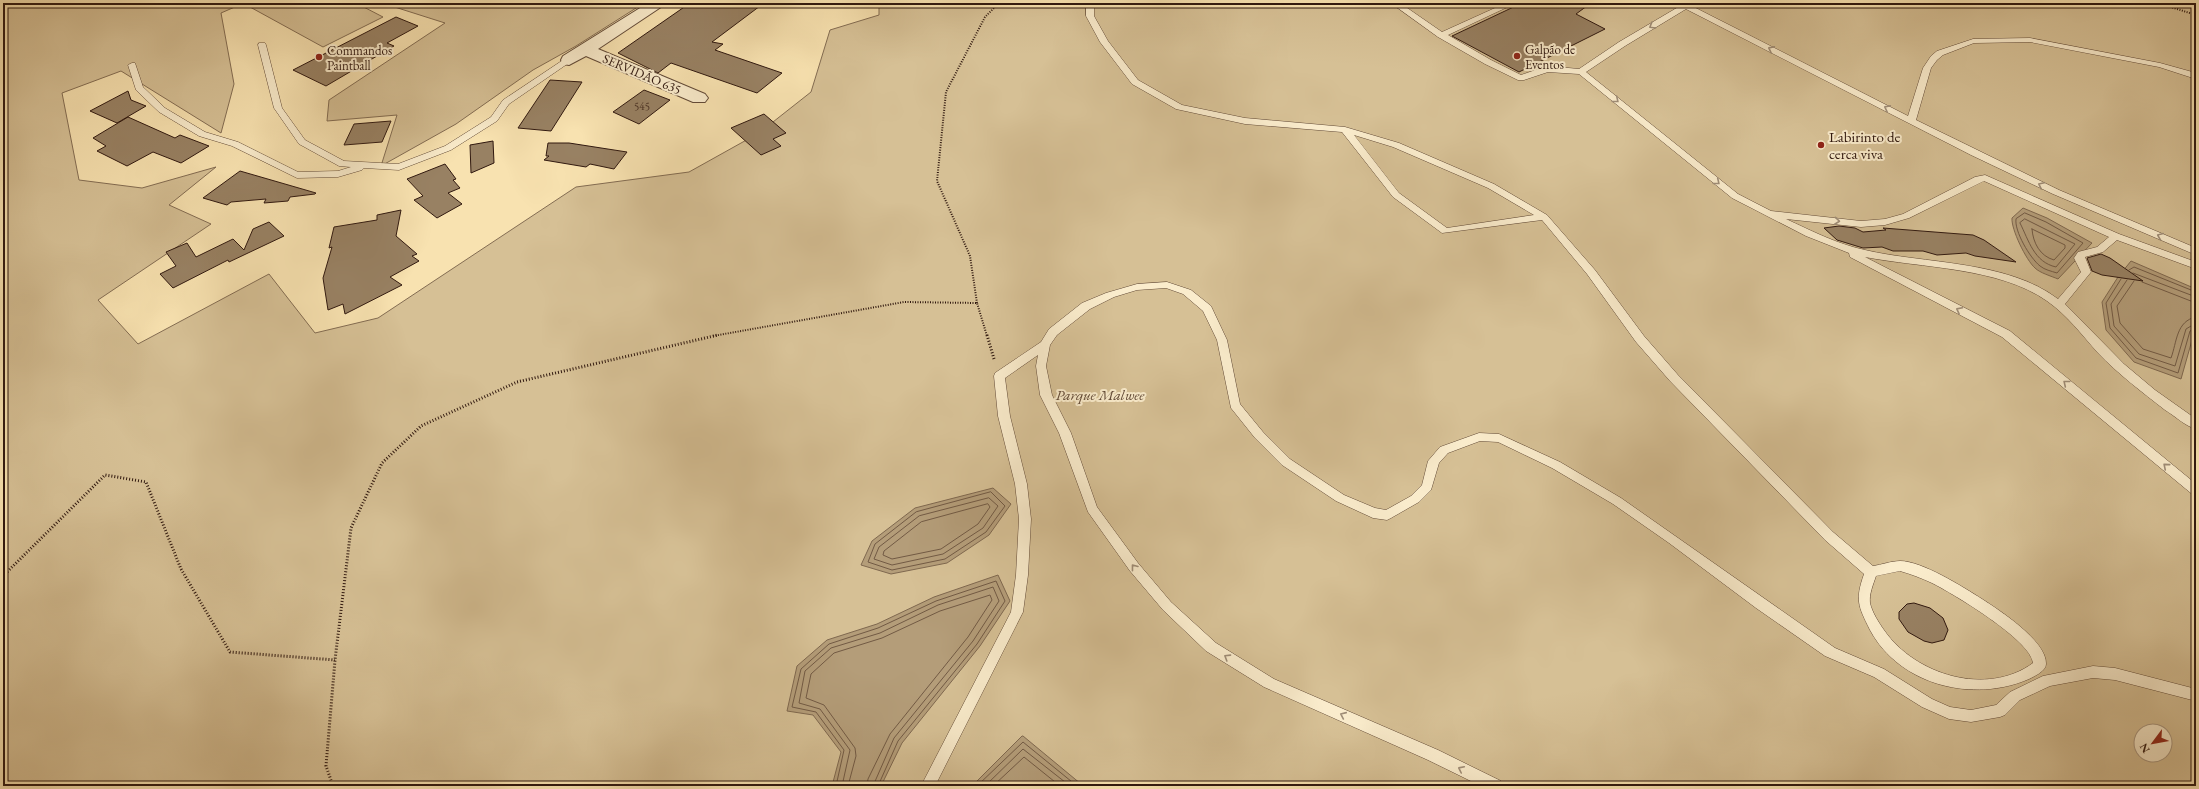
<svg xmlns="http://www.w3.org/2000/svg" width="2199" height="789" viewBox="0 0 2199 789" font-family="'EB Garamond',serif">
<rect width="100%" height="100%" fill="#f8e2b0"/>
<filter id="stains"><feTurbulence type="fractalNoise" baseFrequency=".005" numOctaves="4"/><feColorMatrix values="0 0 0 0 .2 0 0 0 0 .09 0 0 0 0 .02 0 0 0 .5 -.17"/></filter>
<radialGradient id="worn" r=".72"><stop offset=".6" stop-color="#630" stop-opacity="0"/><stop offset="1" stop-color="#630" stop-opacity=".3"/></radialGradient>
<path fill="#d6c095" stroke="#836c52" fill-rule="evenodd" d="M3 3H244L221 13 234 84 221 133 121 71 62 93 79 180 142 188 216 167 169 205 211 224 98 300 138 344 269 274 315 333 378 318 576 187 689 172 759 133 811 92 830 30 879 15V3H2196V786H3ZM2141 731H2165V755H2141Z
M259 3H356L383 17 323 47 250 7Z
M382 3H644L576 46 533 70 456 124 381 166 397 115 327 121 329 100 445 23Z"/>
<path fill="#b49d79" stroke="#7f684f" d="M2023 208 2047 218 2092 243 2058 279C2051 276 2040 273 2035 268 2026 260 2011 229 2012 218Z
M2131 261 2196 289V326L2181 379 2134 362 2106 330 2102 302 2118 277Z
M993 488 1011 504 989 535 947 563 891 574 861 565 872 541 915 508Z
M998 575 1010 601 980 646 902 743 881 786H832L841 752 813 715 787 711 797 666 827 640 877 624 934 597Z
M1022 736H1023L1081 784 1079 786H972Z"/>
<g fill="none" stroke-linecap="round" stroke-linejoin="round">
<path stroke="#725a44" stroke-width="1" d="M2025 213 2046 222 2083 243 2057 273C2051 271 2045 270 2040 266 2030 258 2014 231 2016 219Z
M2025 219 2075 244 2056 267C2034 262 2029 241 2020 223Z
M2032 229 2065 245V248L2054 260C2040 256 2033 243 2032 229Z
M2129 270 2134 267 2196 292
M2133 273 2196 297
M2121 279 2106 303 2110 328 2136 358 2178 373 2190 331 2196 328
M2127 280 2111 304 2114 326 2139 354 2175 366 2186 329 2196 323
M2134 281 2117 306 2120 323 2143 349 2171 358C2177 342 2176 321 2196 317
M2142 282 2196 303
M991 492 1005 506 986 532 945 559 892 570 868 562 875 544 916 512Z
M989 498 998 506 983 528 943 554 892 565 874 559 879 547 919 516Z
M988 504 990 507 978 524 941 549 892 559 883 555 884 551 921 522Z
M836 786 844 750 816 712 792 707 801 669 829 644 878 628 936 601 996 581 1005 601 977 644 898 741 878 786
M842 786 850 750 820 709 799 703 805 671 831 648 880 633 938 605 993 587 999 601 973 641 894 738 873 786
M848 786 856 756 855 748 824 705 806 698 811 674 834 653 882 638 940 611 990 595 992 600 968 637 890 734 868 779 867 786
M977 786 1023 742 1077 786
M985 786 1023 749 1070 786
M993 786 1024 757 1060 786"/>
</g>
<path fill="#988163" stroke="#30180f" d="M690 3H764L712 42 723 44 715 50 782 73 757 93 671 63 658 73 618 53Z
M1522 3H1591L1576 14 1605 29 1519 72 1452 36Z
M396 17 418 26 387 43 394 46 326 86 293 70Z
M550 80 582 82 551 131 518 128Z
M644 90 670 100 639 124 613 112Z
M128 91 131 100 146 106 117 123 90 111Z
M764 114 786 133 773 139 781 146 761 155 731 128Z
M128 117 175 138 180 135 209 146 181 163 153 152 127 166 97 151 106 146 93 138Z
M391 121 382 142 344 145 354 124Z
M493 141 494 163 471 173 470 145Z
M548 143H569L627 152 614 169 590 164 586 167 544 160 549 156H546Z
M445 164 456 179 453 180 460 188 448 193 462 204 437 218 414 200 423 196 407 179Z
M240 171 316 193 315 194 290 197 288 201 264 203 266 199 231 202 227 205 203 198Z
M401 210 396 236 417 254 412 256 419 261 390 277 402 285 345 314 343 304 328 310 323 278 332 247 329 248 334 227 377 220V215Z
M269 222 284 236 229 262 228 260 173 288 160 274 176 266 166 252 187 243 196 257 233 239 244 250 253 229Z
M1839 226 1855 228 1863 232 1886 230 1883 228 1973 235 1984 240 2016 262 1975 256 1966 253 1937 255 1923 251H1893L1882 247 1863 248 1837 240 1824 228Z
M2101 254 2110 258 2143 281 2102 275 2092 271 2087 258Z
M1914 603 1930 608 1943 618 1948 630 1944 640 1932 643 1924 641 1908 632 1899 619V612L1907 604Z"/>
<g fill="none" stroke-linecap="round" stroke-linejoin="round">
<g stroke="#624a37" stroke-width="1">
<path id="service" d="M1086 3H1094V16L1108 41 1138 80 1182 105 1245 118 1345 127 1399 143 1494 184 1547 215 1595 270 1644 336 1678 375 1833 532 1873 566C1881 565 1891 561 1900 561 1922 561 1963 587 1982 599 1999 610 2047 641 2046 664 2046 671 2035 676 2029 679 1974 703 1900 686 1870 630 1858 606 1855 600 1864 574L1825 540 1670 381 1636 342 1587 274 1542 220 1442 233 1393 197 1342 132 1245 124 1176 109 1132 84 1100 42 1086 16ZM1354 135 1393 147 1488 188 1534 215 1447 228 1399 193ZM1900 571C1911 574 1921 578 1932 583 1952 593 2031 640 2033 663 1987 697 1915 675 1884 630 1879 623 1872 612 1870 603 1869 594 1873 585 1876 576Z
M1391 3H1400L1442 32 1506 3H1516L1448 35 1491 60 1521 75 1547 66 1579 69 1619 42 1680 6 1676 3H1686L1908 116 1923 68 1931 56 1937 51 1973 39 2030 38 2160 63 2196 73V79L2159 67 2030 42 1974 43 1943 55 1937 60 1931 68 1916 120 2059 190 2196 248V255L2053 194 1971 155 1686 9 1625 46 1586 72 1738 194 1771 211 1861 221 1885 219 1903 214 1975 177 1985 175 2119 234 2196 262V269L2117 240 2103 252 2085 257 2091 272 2065 304 2124 364 2155 390 2196 419V429C2185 426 2175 416 2165 410 2142 392 2118 374 2098 353 2082 335 2067 315 2047 301 1999 267 1921 268 1865 257L2010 331 2196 484V496L2192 494 2002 337 1850 257 1849 253 1806 236 1732 198 1579 74 1548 72 1524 80H1518L1485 64 1438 37ZM1984 181 2109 237 2097 247 2078 252 2074 258 2081 272 2058 299C2007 260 1924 264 1865 250 1837 244 1812 231 1786 219L1861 227 1885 225 1909 218Z
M259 43H265L266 45 282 108 305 140 344 161 398 164 445 146 491 117 503 100 566 58H569L573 60 509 104 497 121 451 150 399 170 364 168 362 170 338 177 297 178 232 146 199 136 159 112 136 90 128 65 132 63H135L143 87 165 108 205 132 238 142 298 172 338 171 351 167 339 166 299 144 274 108 258 45Z
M1167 282 1191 290 1211 306 1227 340 1240 404 1263 432 1290 459 1344 495 1375 508 1386 510 1411 496 1422 485 1428 461 1440 447 1479 433 1499 434 1560 462 1621 498 1835 648 1884 669 1932 699 1950 707 1971 710 1996 705 2010 692 2043 676 2093 666 2115 668 2196 689V701L2115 680 2093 678 2050 686 2020 700 2005 715 2000 717 1971 722 1949 719 1922 707 1874 677 1825 656 1756 608 1669 543 1613 504 1552 468 1498 442 1480 441 1448 453 1439 463 1431 490 1419 502 1391 518 1387 520 1373 518 1336 501 1282 465 1255 438 1231 408 1217 340 1203 311 1183 294 1166 288 1137 290 1114 297 1090 309 1057 335 1050 345 1046 366 1052 395 1071 433 1097 507 1138 563 1171 602 1216 643 1274 679 1438 750 1501 781 1503 786H1481L1428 760 1264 687 1206 651 1163 610 1130 571 1088 512 1059 433 1040 395 1036 366 1038 355 1005 378 1010 416 1027 484 1031 519 1028 575 1023 612 935 786H921L1011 612 1016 575 1019 519 1015 484 998 416 994 376 995 373 1041 342 1049 329 1082 303 1106 293 1137 284Z"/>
</g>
<g stroke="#624a37" stroke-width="2">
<path id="minor" d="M648 3H667L598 49 705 94 708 98 705 102H693L586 56 569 65 563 64 561 60 563 56Z"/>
</g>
<path stroke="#30180f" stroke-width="2" stroke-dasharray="1 1.5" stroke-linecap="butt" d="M2158 3 2196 15
M977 303 970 256 937 181 946 92 985 17 999 3
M713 336 904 302 977 303 987 336"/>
<path stroke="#30180f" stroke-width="3" stroke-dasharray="1 2" stroke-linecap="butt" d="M987 335 994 359
M3 576 105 475 146 482 181 569 230 652 335 660
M333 786 326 766 335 660 351 528 382 463 421 426 517 382 718 335"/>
<use href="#service" fill="#faeccc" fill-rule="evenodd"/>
<use href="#minor" fill="#faeccc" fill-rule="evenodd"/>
</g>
<defs><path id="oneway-chevron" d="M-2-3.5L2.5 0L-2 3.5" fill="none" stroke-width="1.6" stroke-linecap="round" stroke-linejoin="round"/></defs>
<g stroke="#9f8d77">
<use href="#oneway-chevron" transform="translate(1652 26) rotate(149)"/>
<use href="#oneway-chevron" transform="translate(1771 49) rotate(-153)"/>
<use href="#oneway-chevron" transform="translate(1616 100) rotate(39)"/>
<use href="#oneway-chevron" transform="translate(1887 108) rotate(-153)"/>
<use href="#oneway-chevron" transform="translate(1717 182) rotate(39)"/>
<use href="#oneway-chevron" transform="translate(2041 185) rotate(-155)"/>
<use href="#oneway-chevron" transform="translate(1837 221) rotate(6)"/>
<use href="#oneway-chevron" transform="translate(2160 236) rotate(-157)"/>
<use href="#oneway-chevron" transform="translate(1959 310) rotate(-153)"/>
<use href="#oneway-chevron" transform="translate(2066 383) rotate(-141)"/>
<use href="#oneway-chevron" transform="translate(2166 466) rotate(-140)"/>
<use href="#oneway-chevron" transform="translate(1134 567) rotate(-128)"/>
<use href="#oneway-chevron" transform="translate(1227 657) rotate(-148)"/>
<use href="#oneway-chevron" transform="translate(1343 715) rotate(-156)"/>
<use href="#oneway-chevron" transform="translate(1461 769) rotate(-154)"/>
</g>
<g fill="#8f2418" stroke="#faeccc" stroke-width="1.5">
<circle cx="1517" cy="56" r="4"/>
<circle cx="319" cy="57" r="4"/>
<circle cx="1821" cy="145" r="4"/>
</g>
<g text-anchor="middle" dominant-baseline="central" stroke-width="4" stroke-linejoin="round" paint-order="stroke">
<g font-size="11" fill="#4a3224">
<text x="642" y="106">545</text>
</g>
<g font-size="13" fill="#30180f" stroke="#faeccc" text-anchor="start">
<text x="1525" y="49">Galpão de<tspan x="1525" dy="15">Eventos</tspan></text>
<text x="327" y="50">Commandos<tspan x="327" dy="15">Paintball</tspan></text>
</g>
<g font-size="13" fill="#30180f" stroke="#faeccc">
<text transform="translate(642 74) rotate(23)">SERVIDÃO 635</text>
</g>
<g font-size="15" fill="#30180f" stroke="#faeccc" text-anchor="start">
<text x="1829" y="136">Labirinto de<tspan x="1829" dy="17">cerca viva</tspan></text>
</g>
<g font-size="15" font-style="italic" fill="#624a37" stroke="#faeccc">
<text x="1100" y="394">Parque Malwee</text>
</g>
</g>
<rect width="2199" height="789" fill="none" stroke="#f8e2b0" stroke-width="16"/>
<rect x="4" y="4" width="2191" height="781" fill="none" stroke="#30180f" stroke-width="2"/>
<rect x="8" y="8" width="2183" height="773" fill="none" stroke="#30180f"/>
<g transform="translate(2153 743) rotate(238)"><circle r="19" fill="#faeccc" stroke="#a99780"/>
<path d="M0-3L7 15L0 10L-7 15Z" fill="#8f2418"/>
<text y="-6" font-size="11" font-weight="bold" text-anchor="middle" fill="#30180f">N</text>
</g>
<rect width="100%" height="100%" filter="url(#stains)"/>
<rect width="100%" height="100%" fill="url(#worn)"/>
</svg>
